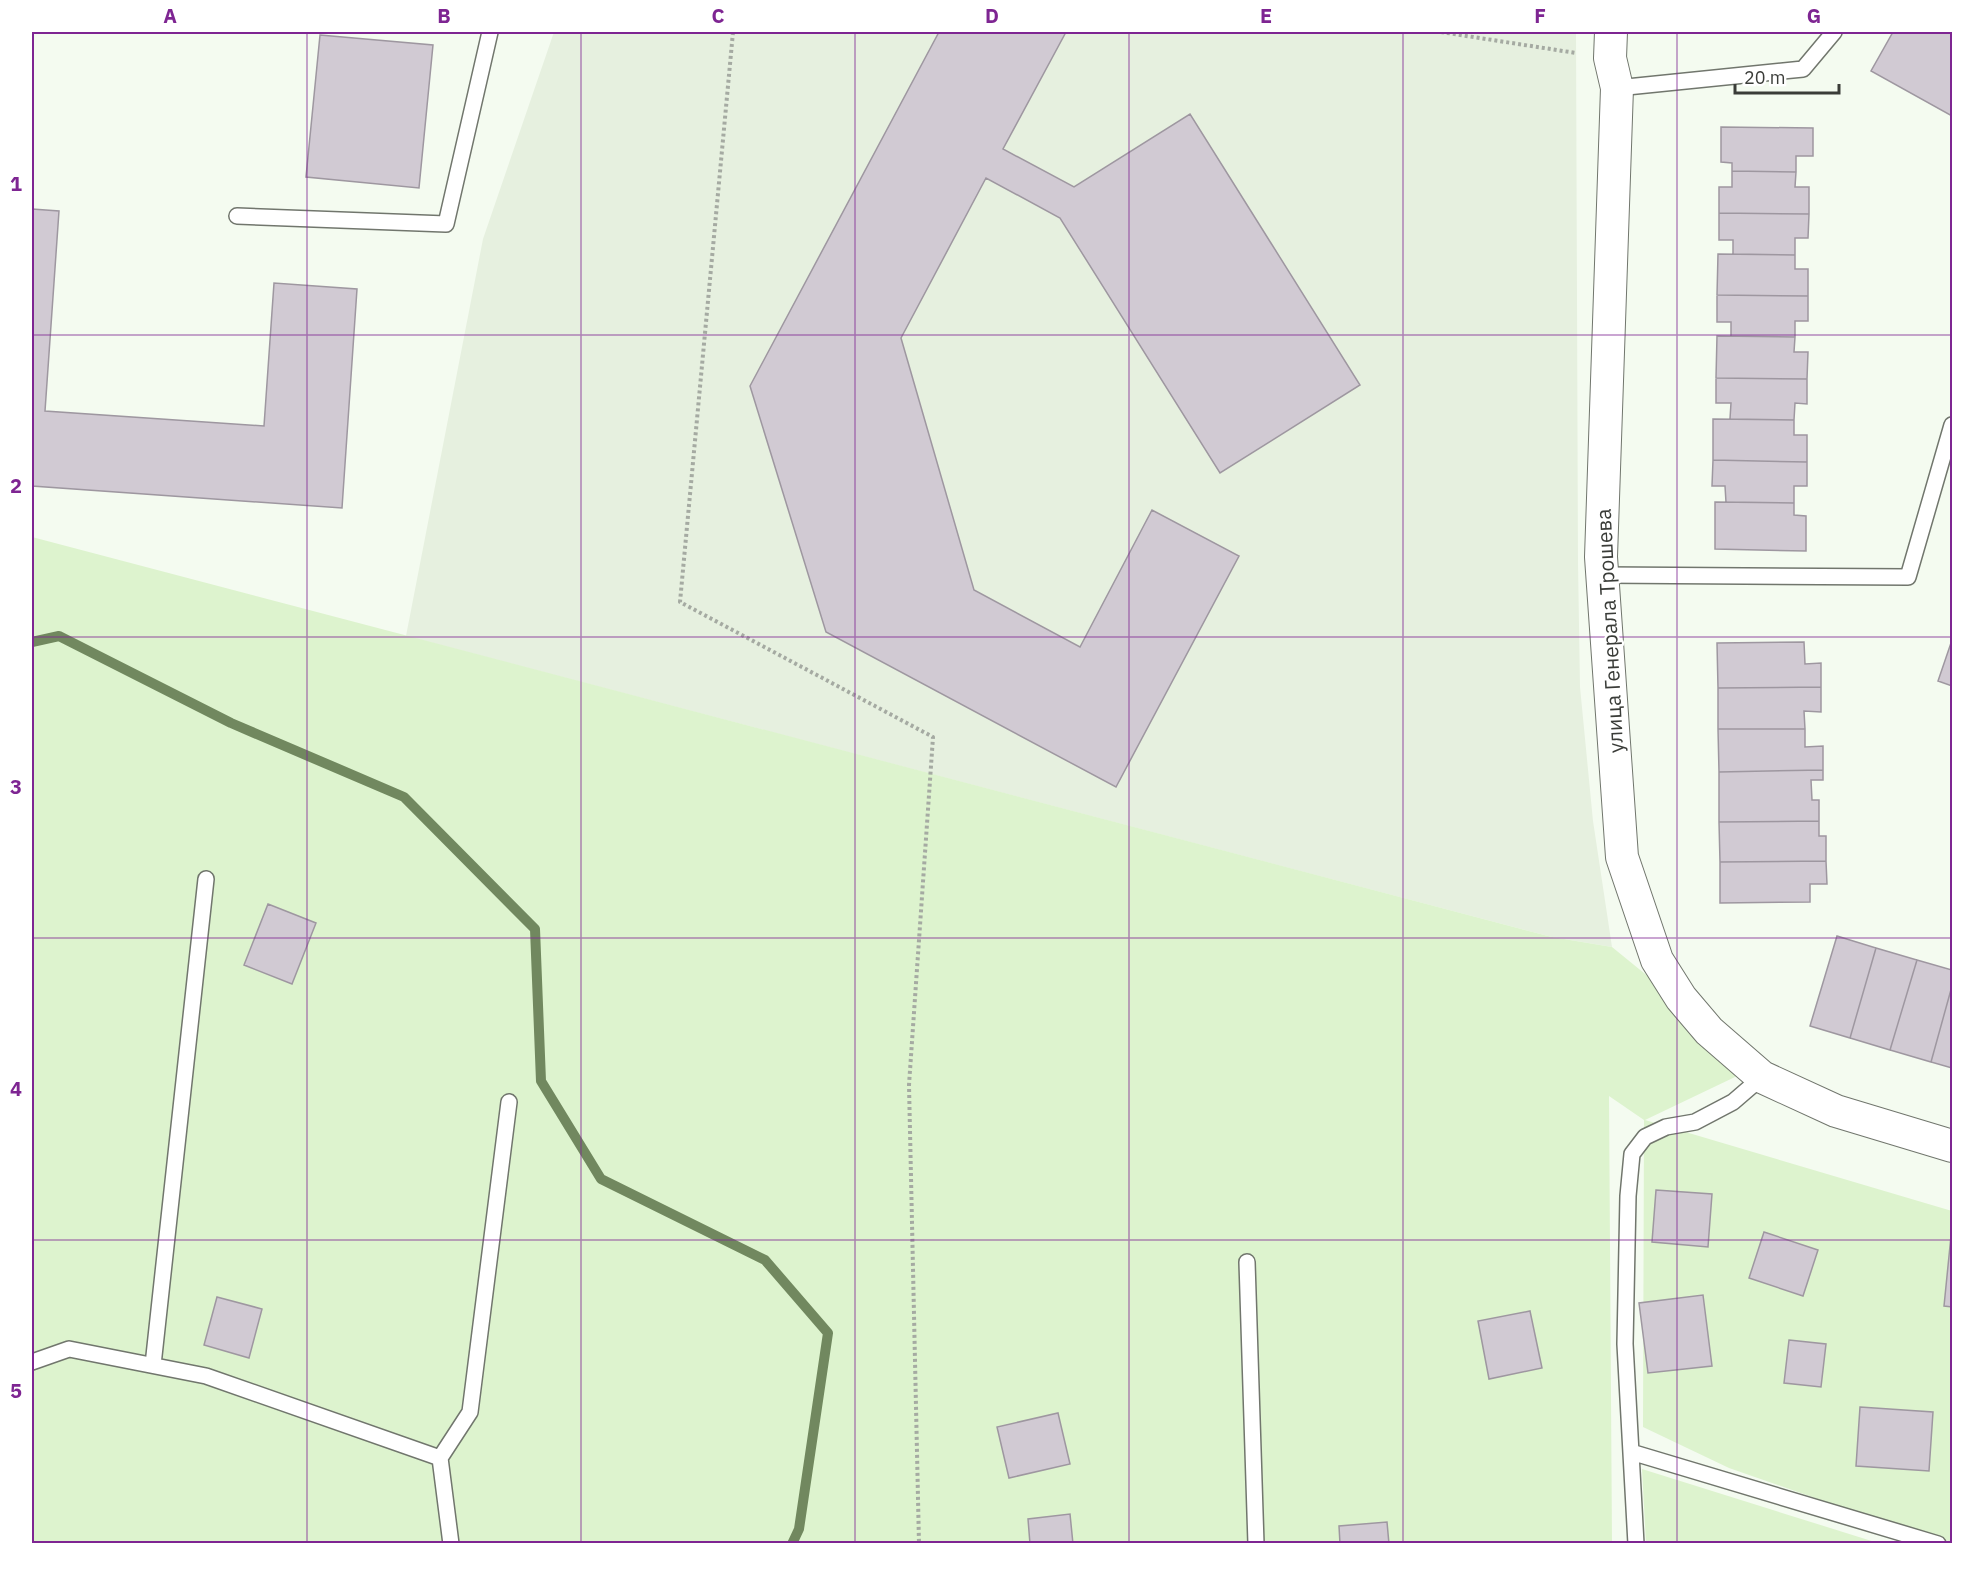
<svg xmlns="http://www.w3.org/2000/svg" width="1984" height="1575" viewBox="0 0 1984 1575" font-family="'IBM Plex Sans',sans-serif">
<rect width="100%" height="100%" fill="#f4fbf0"/>
<path fill="#e6f0df" d="M554 32H1576L1578 563 1580 687 1593 821 1612 947 1552 937 406 636 483 239Z"/>
<path fill="#ddf3ce" d="M32 537 1552 937 1612 947 1758 1066 1645 1120 1952 1211V1542L1895 1526 1729 1468 1643 1427 1644 1120 1609 1096 1612 1543H32Z
M1642 1469 1878 1543H1646Z"/>
<g fill="none" stroke-linecap="round" stroke-linejoin="round">
<path stroke="#71885f" stroke-width="10" d="M32 642 59 636 231 723 404 797 535 929 541 1081 601 1179 765 1260 828 1333 799 1529 792 1544"/>
</g>
<path fill="#d1cad3" stroke="#9e97a0" stroke-width="1.5" d="M939 32H1066L1003 149 1074 187 1190 114 1360 385 1220 473 1060 218 986 178 901 338 974 590 1080 647 1152 510 1239 556 1116 787 826 632 750 386Z
M1893 32H1952V116L1871 71Z
M320 35 433 45 419 188 306 177Z
M1721 127 1813 128V156H1796V172L1732 171V163L1721 162Z
M1732 171 1796 172 1795 187H1809V214L1719 213V187H1732Z
M32 209 59 211 45 411 264 426 274 283 357 289 342 508 32 486Z
M1719 213 1809 214 1808 238H1795V255L1733 254V240H1719Z
M1718 254 1795 255V269H1808V296L1717 295Z
M1717 295 1808 296V321H1795V337L1731 336V322H1717Z
M1717 336 1795 337 1794 352H1808L1807 379 1716 378Z
M1716 378 1807 379V404L1795 403 1794 420 1730 419 1731 403H1716Z
M1713 419 1794 420V435H1807V462L1713 460Z
M1713 460 1807 462V486H1794V503L1726 502 1725 486H1712Z
M1715 502 1794 503V515L1806 516V551L1715 549Z
M1952 640V686L1938 681Z
M1804 642 1805 664 1821 663V687L1718 688 1717 643Z
M1821 687V712L1804 711 1805 729H1718V688Z
M1718 729H1805V747L1823 746V770L1719 772Z
M1823 770V780H1811L1812 800H1819V821L1719 822V772Z
M1819 821V836H1826V861L1720 862 1719 822Z
M1826 861 1827 884H1810V902L1720 903V862Z
M268 904 316 923 292 984 244 965Z
M1837 936 1876 948 1850 1038 1810 1026Z
M1876 948 1917 960 1890 1050 1850 1038Z
M1917 960 1952 970V986L1931 1062 1890 1050Z
M1952 986V1068L1931 1062Z
M1656 1190 1712 1194 1708 1247 1652 1242Z
M1952 1226V1307L1944 1306Z
M1764 1232 1818 1250 1803 1296 1749 1278Z
M1703 1295 1712 1366 1648 1373 1639 1303Z
M217 1297 262 1309 249 1358 204 1345Z
M1530 1311 1542 1368 1489 1379 1478 1321Z
M1789 1340 1826 1344 1821 1387 1784 1383Z
M1860 1407 1933 1412 1929 1471 1856 1466Z
M1058 1413 1070 1464 1009 1478 997 1427Z
M1070 1514 1073 1544H1030L1028 1519Z
M1387 1522 1389 1544H1340L1339 1526Z"/>
<g fill="none" stroke-linecap="round" stroke-linejoin="round">
<g stroke="#71766d" stroke-width="18">
<path id="lane" d="M1617 88 1803 69 1834 32
M237 216 446 224 490 32
M1603 575 1908 577 1952 425
M1247 1262 1256 1544
M32 1362 69 1349 206 1376 440 1458 470 1412 509 1102
M153 1365 206 879
M1631 1452 1938 1544
M440 1458 451 1544
M1636 1544 1625 1344 1628 1196 1632 1154 1645 1137 1666 1127 1695 1122 1733 1102 1762 1077"/>
</g>
<g stroke="#71766d" stroke-width="34">
<path id="street" d="M1611 32 1610 58 1617 88 1601 557 1622 857 1657 960 1681 998 1709 1031 1762 1077 1836 1111 1952 1146"/>
</g>
<path stroke="#a5aaa2" stroke-width="4" stroke-dasharray="3 3" stroke-linecap="butt" d="M733 32 680 602 933 737 909 1085 919 1544
M1441 32 1576 53"/>
<use href="#lane" stroke="#fff" stroke-width="15"/>
<use href="#street" stroke="#fff" stroke-width="32"/>
</g>
<path fill="none" stroke="#7e2592" stroke-width="1.5" stroke-opacity="0.55" d="M307 32V1544M581 32V1544M855 32V1544M1129 32V1544M1403 32V1544M1677 32V1544M32 335H1952M32 637H1952M32 938H1952M32 1240H1952"/>
<g text-anchor="middle" dominant-baseline="central" stroke-width="4.5" stroke-linejoin="round" paint-order="stroke">
<g font-size="21" fill="#3a3c38" stroke="#fff">
<text transform="translate(1609 631) rotate(-93)">улица Генерала Трошева</text>
</g>
</g>
<rect width="1984" height="1575" fill="none" stroke="#ffffff" stroke-width="66"/>
<path d="M1735 84v9h104v-9" fill="none" stroke="#3a3c38" stroke-width="3"/>
<text x="1744" y="84" font-size="18" fill="#3a3c38" stroke="#ffffff" stroke-width="4.5" paint-order="stroke">20 m</text>
<rect x="33" y="33" width="1918" height="1509" fill="none" stroke="#7e2592" stroke-width="2"/>
<g font-size="20" text-anchor="middle" font-weight="bold" fill="#7e2592">
<text x="170" y="23">A</text>
<text x="444" y="23">B</text>
<text x="718" y="23">C</text>
<text x="992" y="23">D</text>
<text x="1266" y="23">E</text>
<text x="1540" y="23">F</text>
<text x="1814" y="23">G</text>
<text x="16" y="191">1</text>
<text x="16" y="493">2</text>
<text x="16" y="794">3</text>
<text x="16" y="1096">4</text>
<text x="16" y="1398">5</text>
</g>
</svg>
